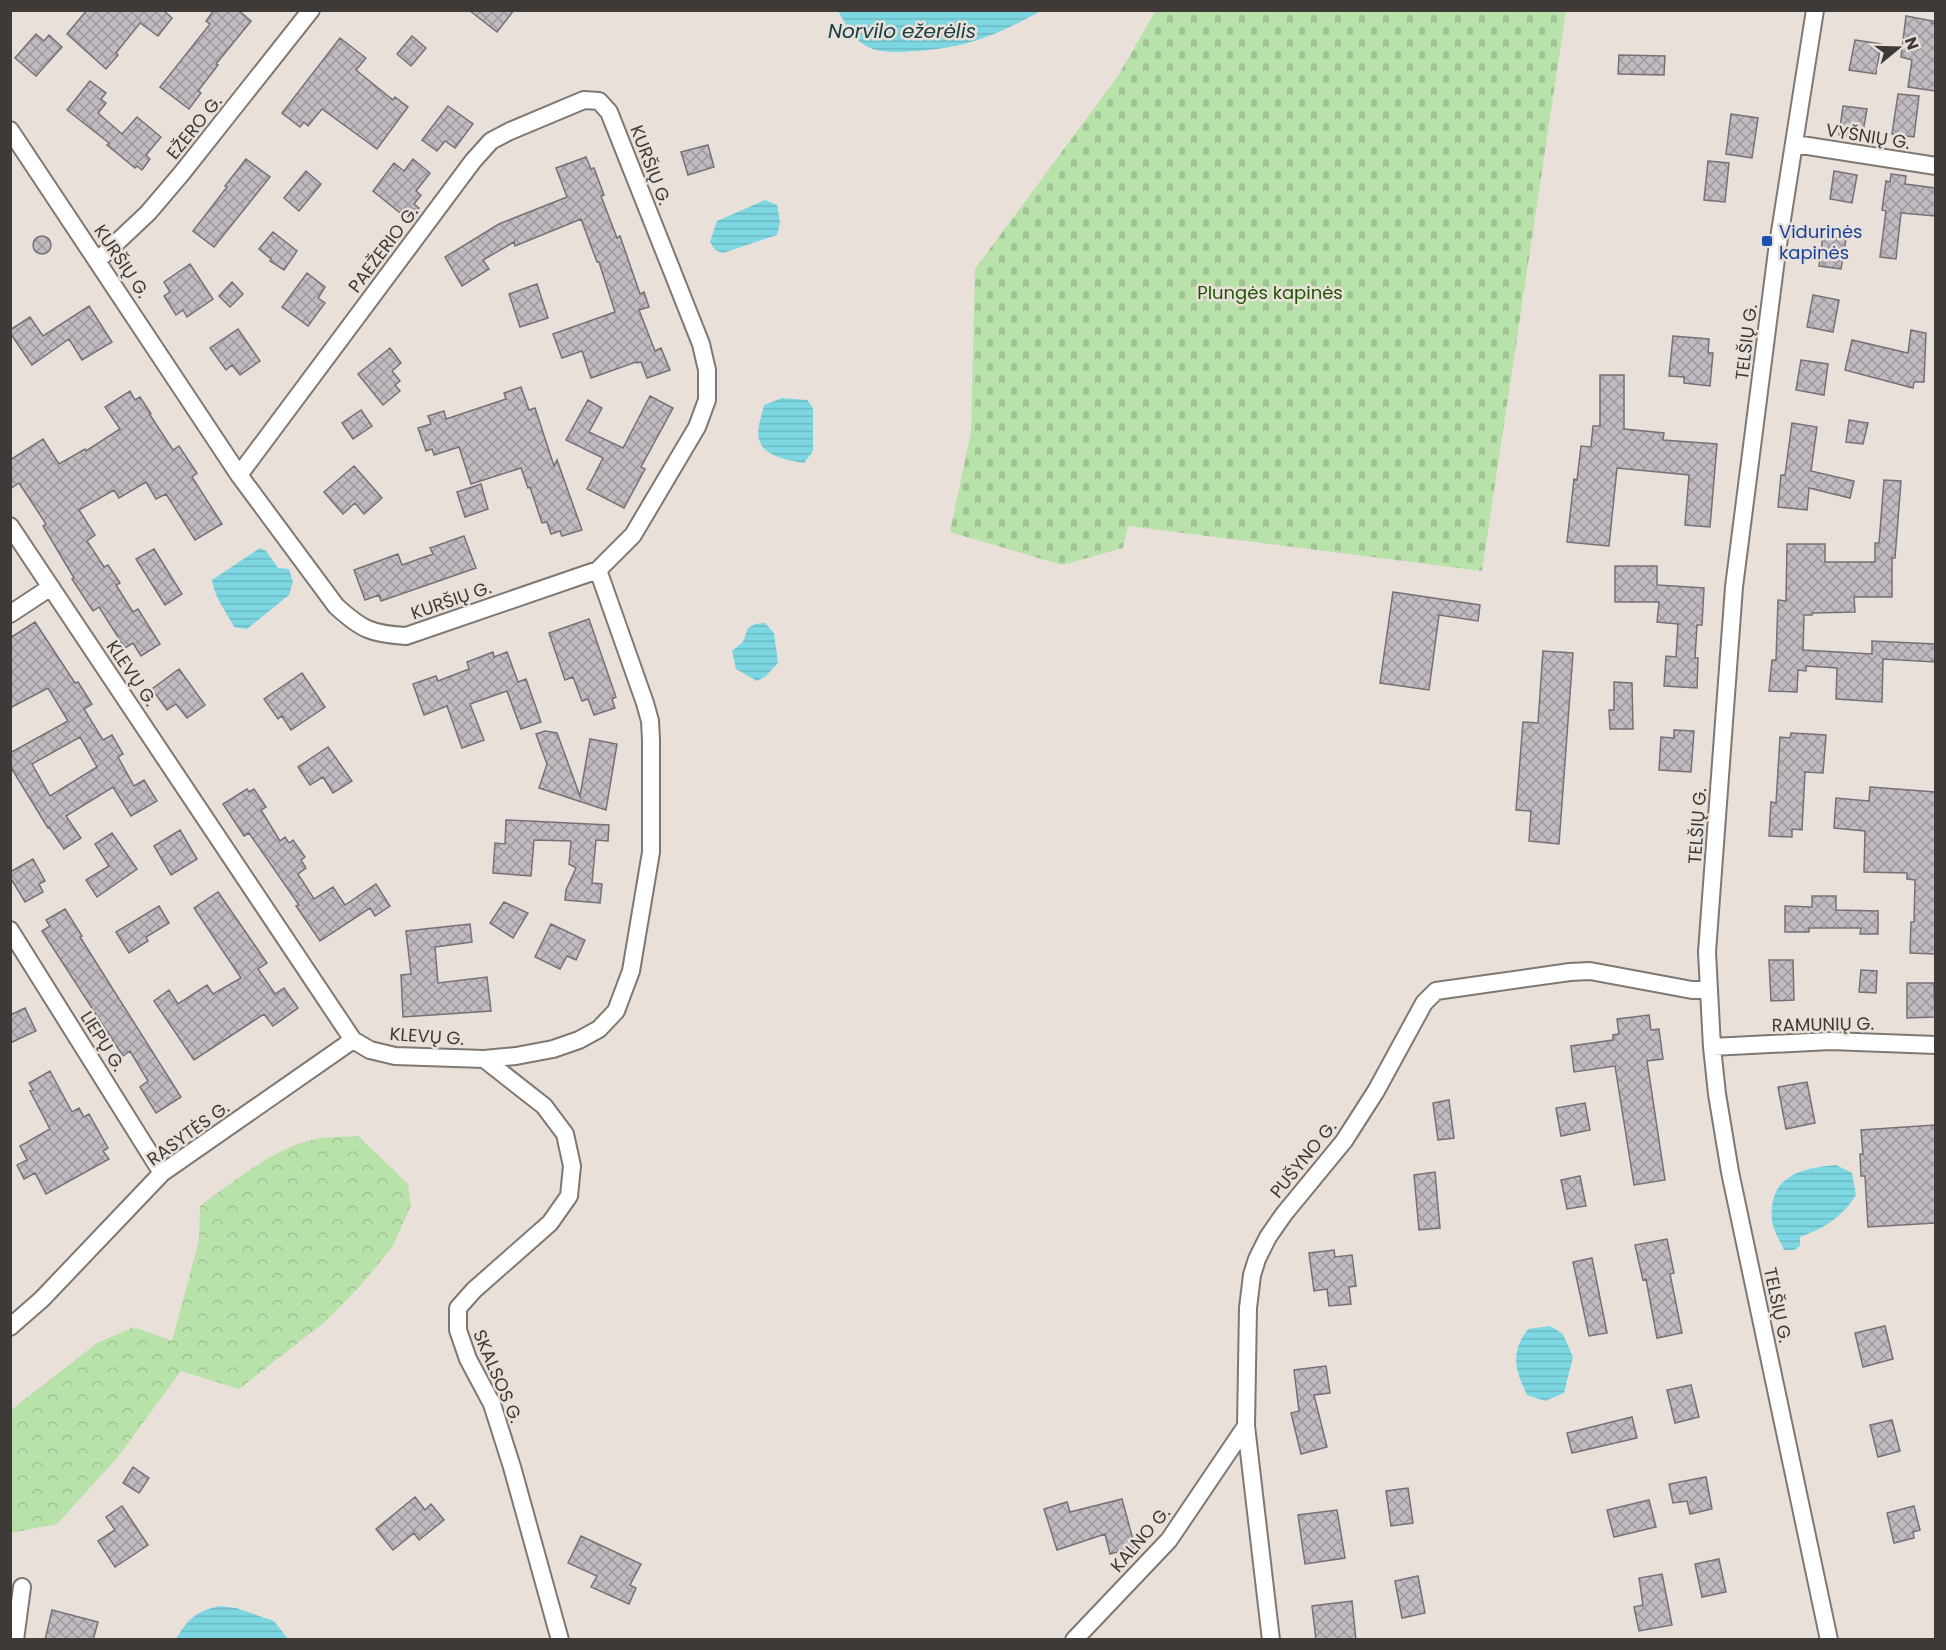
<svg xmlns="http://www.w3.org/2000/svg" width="1946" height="1650" viewBox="0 0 1946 1650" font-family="Poppins,sans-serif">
<defs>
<pattern id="forest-crowns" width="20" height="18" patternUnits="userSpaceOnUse" patternTransform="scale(1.5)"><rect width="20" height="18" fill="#b8e2aa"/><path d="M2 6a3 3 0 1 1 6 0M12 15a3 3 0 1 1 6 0" fill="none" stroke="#9fc393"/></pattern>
<pattern id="cemetery-stones" width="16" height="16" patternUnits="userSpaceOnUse" patternTransform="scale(1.5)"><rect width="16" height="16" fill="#b8e2aa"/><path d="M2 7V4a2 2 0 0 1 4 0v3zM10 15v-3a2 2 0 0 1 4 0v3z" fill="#9fc393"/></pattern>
<pattern id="water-rules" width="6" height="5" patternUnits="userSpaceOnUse" patternTransform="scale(1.5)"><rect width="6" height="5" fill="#7cd7e2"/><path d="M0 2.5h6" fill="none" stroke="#6cb9c2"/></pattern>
<pattern id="building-cross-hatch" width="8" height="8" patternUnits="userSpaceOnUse" patternTransform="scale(1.5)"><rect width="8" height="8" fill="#c0bac1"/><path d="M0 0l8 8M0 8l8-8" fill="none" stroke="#9d989e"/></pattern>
</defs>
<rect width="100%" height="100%" fill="#e9e0da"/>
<path fill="url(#forest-crowns)" d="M358 1136 408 1184 411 1205 393 1246 361 1285 326 1321 239 1389 181 1371 117 1458 57 1524 11 1533V1410L97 1343 134 1327 172 1341 199 1240 200 1206C233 1182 275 1147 316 1139 329 1136 344 1137 358 1136Z"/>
<path fill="url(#cemetery-stones)" d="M1156 10 1566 11 1482 571 1128 526 1123 548 1062 565 950 532 971 432 975 269 1118 76Z"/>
<path fill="url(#water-rules)" d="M838 11H1041C994 36 969 47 916 51 899 52 881 54 866 46 853 39 845 23 838 11Z
M765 200 777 205 780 222 777 235 723 253 715 250 710 242 717 221Z
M782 398 807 400 813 408V451L804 463C789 460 763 457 759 439 756 430 762 415 764 405Z
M260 548 266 551 278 568 289 569 293 582 289 595 247 629 234 627C226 611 214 597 212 580Z
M765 623 774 633 778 663 766 676 757 681 736 669 732 651 743 642 748 628 755 624Z
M1836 1165 1852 1173 1856 1195C1841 1218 1825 1228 1800 1237V1246L1794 1250H1784C1780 1241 1773 1230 1772 1220 1768 1176 1801 1168 1836 1165Z
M1550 1326 1563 1334 1573 1357 1564 1393 1545 1401 1527 1395C1515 1370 1510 1353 1528 1329Z
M219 1606 236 1608 274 1621 288 1639H176C188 1619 195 1612 219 1606Z"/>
<path fill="url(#building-cross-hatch)" stroke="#767077" stroke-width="1.5" fill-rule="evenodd" d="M87 10H163L172 18 158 36 140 23 116 53 118 55 106 69 67 34Z
M214 10H238L251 21 216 64 218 65 198 91 201 93 189 109 160 87 210 24 206 21Z
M469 10H514L497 32Z
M1906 16 1933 21 1932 23H1935V91L1908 87 1912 60 1901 57Z
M36 34 44 41 49 35 62 47 36 76 15 58Z
M412 36 426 48 411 66 397 54Z
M340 38 366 58 356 70 393 100 395 97 408 107 377 149 322 109 308 126 304 122 300 127 282 113Z
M1855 40 1881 44 1876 74 1849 70Z
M1619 55 1665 56 1664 75 1618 74Z
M90 81 106 93 101 99 106 103 98 113 122 134 137 117 161 137 146 155 150 159 142 170 137 166 135 168 107 145 109 143 67 110Z
M1898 94 1919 96 1914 137 1892 134Z
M448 106 473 124 455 148 445 141 437 151 422 140Z
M1843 106 1867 109 1862 138 1839 135Z
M1731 114 1758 118 1752 158 1726 154Z
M708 145 714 167 688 175 681 152Z
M586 157 591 169 594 168 604 195 601 196 617 238 620 236 640 294 644 292 649 307 639 310 655 351 661 348 670 370 647 378 641 362 637 363 636 362 591 378 582 351 562 358 553 334 615 312 599 262H597L581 219 515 246 514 242 483 260 489 269 462 286 445 257 499 224 567 197 556 168Z
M246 159 270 177 214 247 193 231 227 187 225 186Z
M413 159 430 173 416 191 421 195 414 204 419 208 409 220 373 191 394 163 404 171Z
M1708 161 1729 163 1725 202 1704 200Z
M306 171 321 184 299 211 284 198Z
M1834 171 1857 175 1852 203 1830 199Z
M1891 174 1906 176 1905 184 1935 188V216L1901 213 1896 259 1880 257 1886 211 1882 210 1886 181 1890 182Z
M273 232 297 251 284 270 270 261 271 259 259 249Z
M33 245a9 9 0 1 1 18 0a9 9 0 1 1-18 0Z
M1823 236 1846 239 1841 269 1819 266Z
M190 264 213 299 187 317 183 310 176 315 164 296 170 292 164 282Z
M307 273 325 287 318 298 325 303 308 326 282 307Z
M232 282 243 294 230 307 219 296Z
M537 284 548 318 520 327 509 294Z
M1813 295 1839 300 1833 332 1807 327Z
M89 306 112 342 82 360 69 339 32 365 10 333V330L30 317 43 336Z
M238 329 260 361 240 375 232 365 226 370 210 348Z
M1911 330 1926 333 1924 382H1914L1913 388 1845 370 1852 340 1908 353Z
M1673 336 1709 339 1708 353H1713L1710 386 1684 383V377L1669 376Z
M390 348 401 363 392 371 400 381 395 385 400 391 383 405 358 374Z
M1801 360 1828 364 1824 395 1796 390Z
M1600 375H1624V429L1664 433 1663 440 1717 444 1710 527 1685 525 1689 475 1617 468 1609 546 1567 542 1574 479 1577 480 1581 446 1591 447 1593 426H1600Z
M521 387 529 410 535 408 554 466 557 460 582 530 562 536 560 531 551 534 547 522 542 523 530 487 528 488 521 468 471 484 459 447 434 455 432 449 426 451 418 428 431 424 428 416 444 411 446 419 506 399 504 393Z
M130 391 135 400 140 397 151 414 150 415 173 450 179 446 197 473 192 477 222 524 195 540 166 494 156 499 146 482 119 498 114 490 79 510 95 535 87 541 104 567 108 565 120 583 116 585 133 612 138 609 160 644 141 656 133 643 125 648 99 607 93 611 72 579 74 578 43 526 46 524 19 483 10 489V460L43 439 59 464 85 449 86 451 120 429 105 407Z
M650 396 673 408 641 467 645 469 624 508 587 489 603 458 566 440 588 400 602 408 589 432 623 448Z
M361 410 372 426 353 439 342 423Z
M1849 420 1868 423 1863 444 1846 442Z
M1792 423 1817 427 1811 471 1854 481 1850 498 1809 488 1807 510 1778 507 1781 475H1785Z
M354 466 382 498 364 514 355 503 343 514 324 492Z
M1884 480 1901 481 1895 558H1892V597H1854L1855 612 1813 613 1812 615H1804L1803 650 1872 654V641L1935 644V662L1883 659 1882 702 1836 699 1837 668 1806 666V671L1798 670 1797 692 1769 691 1772 660H1776L1778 600 1786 601 1787 544H1825V562H1875V543H1879Z
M481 484 488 509 465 517 457 492Z
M464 536 476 568 381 601 379 595 365 600 354 570 398 554 402 565 433 554 430 548Z
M154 549 182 594 165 605 136 559Z
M1615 566H1657V585L1704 588 1702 625H1697L1695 658H1698L1697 688 1664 686 1666 656 1676 657 1678 624 1657 622 1659 602H1615Z
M1393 592 1480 605 1478 621 1439 615 1429 690 1380 683Z
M589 619 616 697 612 699 615 708 594 715 588 699 582 701 573 677 565 680 549 633Z
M35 622 75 683 78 682 92 704 84 709 103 740 112 735 123 754 118 757 134 786 144 780 157 801 131 816 113 787 66 816 81 838 64 849 49 827 48 828 10 766V753L68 721 48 688 10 708V638ZM80 737 97 767 50 796 32 764Z
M1543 651 1573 653 1559 844 1529 841 1531 811 1516 810 1523 722 1538 723Z
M493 652 494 657 507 652 518 682 526 679 541 722 521 729 507 691 470 704 484 740 462 748 447 706 424 715 413 684 436 676 438 681 469 669 467 662Z
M179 669 205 705 187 718 176 704 167 710 152 689Z
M302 673 325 707 291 730 282 716 278 719 264 699Z
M1614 682 1632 683 1633 729H1610L1609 710H1614Z
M1674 730 1694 731 1691 772 1659 770 1661 737 1674 738Z
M545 731 557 733 580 796 590 739 617 744 606 810 539 788 547 764 536 734Z
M1791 733 1826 735 1823 773 1805 772 1802 830 1792 829V837L1769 836 1771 802 1776 803 1780 737 1790 738Z
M328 747 352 781 333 793 323 777 310 785 298 767Z
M1870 787 1935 792V954L1910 953 1911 922H1914L1915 880 1907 879V873L1864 872 1865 831 1834 828 1836 798 1869 801Z
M247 789 249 792 254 789 266 807 261 810 280 841 285 837 289 843 293 840 305 857 301 860 306 868 298 874 314 899 333 887 345 905 376 884 390 906 375 916 370 908 320 941 296 906 299 905 249 833 244 836 223 804Z
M506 820 609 825 608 841 596 840 592 883 602 884 600 903 565 900 566 890 576 868 569 864 571 841 534 840 531 876 493 873 495 843 505 844Z
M180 830 197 859 171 875 154 846Z
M112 833 137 869 97 897 86 880 109 866 95 844Z
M33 859 45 881 39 884 43 892 25 902 10 877V872Z
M218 892 267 963 258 969 275 994 284 988 298 1008 273 1026 264 1014 194 1060 154 1001 169 990 178 1004 207 985 213 994 241 978 194 908Z
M1812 896H1836V910L1878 911V934H1860L1861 928H1809V932H1785V906L1812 907Z
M504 902 528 913 513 938 490 923Z
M159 906 169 923 146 937 148 941 129 953 116 932Z
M65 909 82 936 80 937 181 1097 156 1113 140 1087 148 1081 130 1051 123 1056 42 931 50 926 46 920Z
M470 924 472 942 435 947 438 983 487 977 491 1011 403 1017 401 975 411 974 406 931Z
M551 924 585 940 576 960 567 956 560 969 535 957Z
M1769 960H1793L1794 1000 1771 1001Z
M1861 970 1877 971 1876 993 1859 992Z
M1907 983H1934L1935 1017 1907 1018Z
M25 1008 36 1031 10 1043V1015Z
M1649 1015 1651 1030 1659 1029 1663 1059 1647 1061 1665 1180 1634 1185 1615 1066 1574 1072 1571 1046 1613 1040V1035L1619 1034 1617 1019Z
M50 1071 72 1112 79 1108 84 1117 89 1114 108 1148 103 1151 109 1159 46 1194 35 1173 24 1179 17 1165 27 1160 20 1146 50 1129 30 1091 33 1090 29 1083Z
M1807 1082 1815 1123 1786 1129 1778 1087Z
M1449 1100 1454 1138 1438 1140 1433 1103Z
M1585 1103 1590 1130 1561 1136 1556 1108Z
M1935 1125V1223L1868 1227 1865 1176H1861L1860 1154H1863L1861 1130Z
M1435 1172 1440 1228 1419 1230 1414 1175Z
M1580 1176 1586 1206 1567 1209 1561 1180Z
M1667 1239 1674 1273 1670 1274 1682 1333 1657 1338 1646 1279 1643 1280 1635 1245Z
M1334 1250 1335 1257 1352 1255 1356 1286 1349 1287 1351 1304 1329 1306 1327 1289 1314 1291 1309 1253Z
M1592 1258 1607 1333 1589 1336 1573 1262Z
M1885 1326 1893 1359 1863 1367 1855 1333Z
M1326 1366 1330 1393 1314 1395 1327 1447 1301 1454 1291 1413 1299 1411 1294 1370Z
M1691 1385 1699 1417 1675 1423 1667 1390Z
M1632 1417 1637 1438 1572 1453 1567 1433Z
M1892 1420 1900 1451 1878 1457 1870 1425Z
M133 1467 149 1478 139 1493 123 1483Z
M1706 1477 1712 1509 1690 1514 1687 1501 1673 1503 1669 1484Z
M1408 1488 1413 1523 1391 1526 1386 1491Z
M415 1497 425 1510 431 1504 444 1520 419 1540 414 1533 393 1550 376 1529Z
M1122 1499 1135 1547 1110 1554 1105 1534 1057 1550 1044 1509 1067 1502 1070 1512Z
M1649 1500 1656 1527 1614 1537 1607 1510Z
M122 1506 148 1545 115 1567 98 1541 115 1530 106 1517Z
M1914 1506 1920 1530 1913 1532 1914 1538 1894 1543 1887 1513Z
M1337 1510 1345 1558 1305 1564 1298 1515Z
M581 1536 641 1564 630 1585 636 1588 629 1604 591 1587 597 1576 568 1563Z
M1719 1559 1726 1592 1702 1597 1695 1564Z
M1662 1574 1672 1625 1639 1631 1634 1607 1643 1605 1639 1578Z
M1418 1576 1425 1613 1402 1618 1395 1581Z
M1352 1601 1356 1640H1316L1312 1606Z
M52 1610 98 1622 93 1640H45Z"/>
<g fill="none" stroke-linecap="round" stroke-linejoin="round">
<g stroke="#7f7872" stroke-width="20">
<path id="street" d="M1815 10 1777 251 1734 587 1707 952 1712 1047 1717 1094 1730 1172 1829 1640
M10 130 239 475 336 606C362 630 372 634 406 636L598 570 633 535 697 427 707 400V370L701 344 609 112 599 101 584 100 510 131 491 141 473 161 239 475
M1795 144 1936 166
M98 260 148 213 182 173 311 10
M10 526 353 1040 370 1050 395 1056 484 1059 516 1056 553 1049 579 1040 599 1029 616 1011 631 971 651 852V740L650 721 645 703 598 570
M10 614 51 587
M10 930 162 1173
M1712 1047 1830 1041 1936 1045
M484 1059 544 1106 565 1134 572 1166 569 1196 550 1223 474 1290 458 1308V1330L468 1359 492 1404 512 1467 560 1640
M10 1327 42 1299 162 1173 353 1040
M15 1640 22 1587
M1074 1640 1169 1540 1246 1426
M1271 1640 1246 1426 1248 1308 1252 1275 1257 1259 1268 1237 1284 1214 1344 1141 1376 1091 1424 1003 1436 991 1570 972 1590 971 1692 990H1708"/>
</g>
<use href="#street" stroke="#fff" stroke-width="16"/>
</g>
<rect fill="#1a4fb4" stroke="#e9e0da" stroke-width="2" x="1761" y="235" width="12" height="12" rx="3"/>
<g text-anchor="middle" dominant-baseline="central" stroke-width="5" stroke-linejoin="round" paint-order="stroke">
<g font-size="18" fill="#3d3a37" stroke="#e9e0da">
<text transform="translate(194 127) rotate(-51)">EŽERO G.</text>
<text transform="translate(1868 136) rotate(9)">VYŠNIŲ G.</text>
<text transform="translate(651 165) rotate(69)">KURŠIŲ G.</text>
<text transform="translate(383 249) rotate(-53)">PAEŽERIO G.</text>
<text transform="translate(122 261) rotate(56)">KURŠIŲ G.</text>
<text transform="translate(1746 342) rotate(-83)">TELŠIŲ G.</text>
<text transform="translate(451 600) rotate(-19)">KURŠIŲ G.</text>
<text transform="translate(132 673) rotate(56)">KLEVŲ G.</text>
<text transform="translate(1697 826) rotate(-86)">TELŠIŲ G.</text>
<text transform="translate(1823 1024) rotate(-1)">RAMUNIŲ G.</text>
<text transform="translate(427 1036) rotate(4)">KLEVŲ G.</text>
<text transform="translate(103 1041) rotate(58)">LIEPŲ G.</text>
<text transform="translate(188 1133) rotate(-36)">RASYTĖS G.</text>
<text transform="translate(1303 1159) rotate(-51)">PUŠYNO G.</text>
<text transform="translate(1778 1305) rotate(78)">TELŠIŲ G.</text>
<text transform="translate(498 1376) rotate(67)">SKALSOS G.</text>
<text transform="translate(1140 1539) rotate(-49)">KALNO G.</text>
</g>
<g font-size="18" fill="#164399" stroke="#e9e0da" text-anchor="start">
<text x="1779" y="231">Vidurinės<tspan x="1779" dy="21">kapinės</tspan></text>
</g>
<g font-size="18" fill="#215405" stroke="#e9e0da">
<text x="1270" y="292">Plungės kapinės</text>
</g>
<g font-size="20" font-style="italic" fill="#164045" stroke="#e9e0da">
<text x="902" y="31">Norvilo ežerėlis</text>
</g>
</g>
<rect width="1946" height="1650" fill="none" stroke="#3d3a37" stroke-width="24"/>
<g transform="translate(1898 48) rotate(71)" stroke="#e9e0da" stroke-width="4.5" paint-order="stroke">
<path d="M0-4.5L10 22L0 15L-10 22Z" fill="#3d3a37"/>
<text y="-9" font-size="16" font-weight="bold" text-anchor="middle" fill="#3d3a37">N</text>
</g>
</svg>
